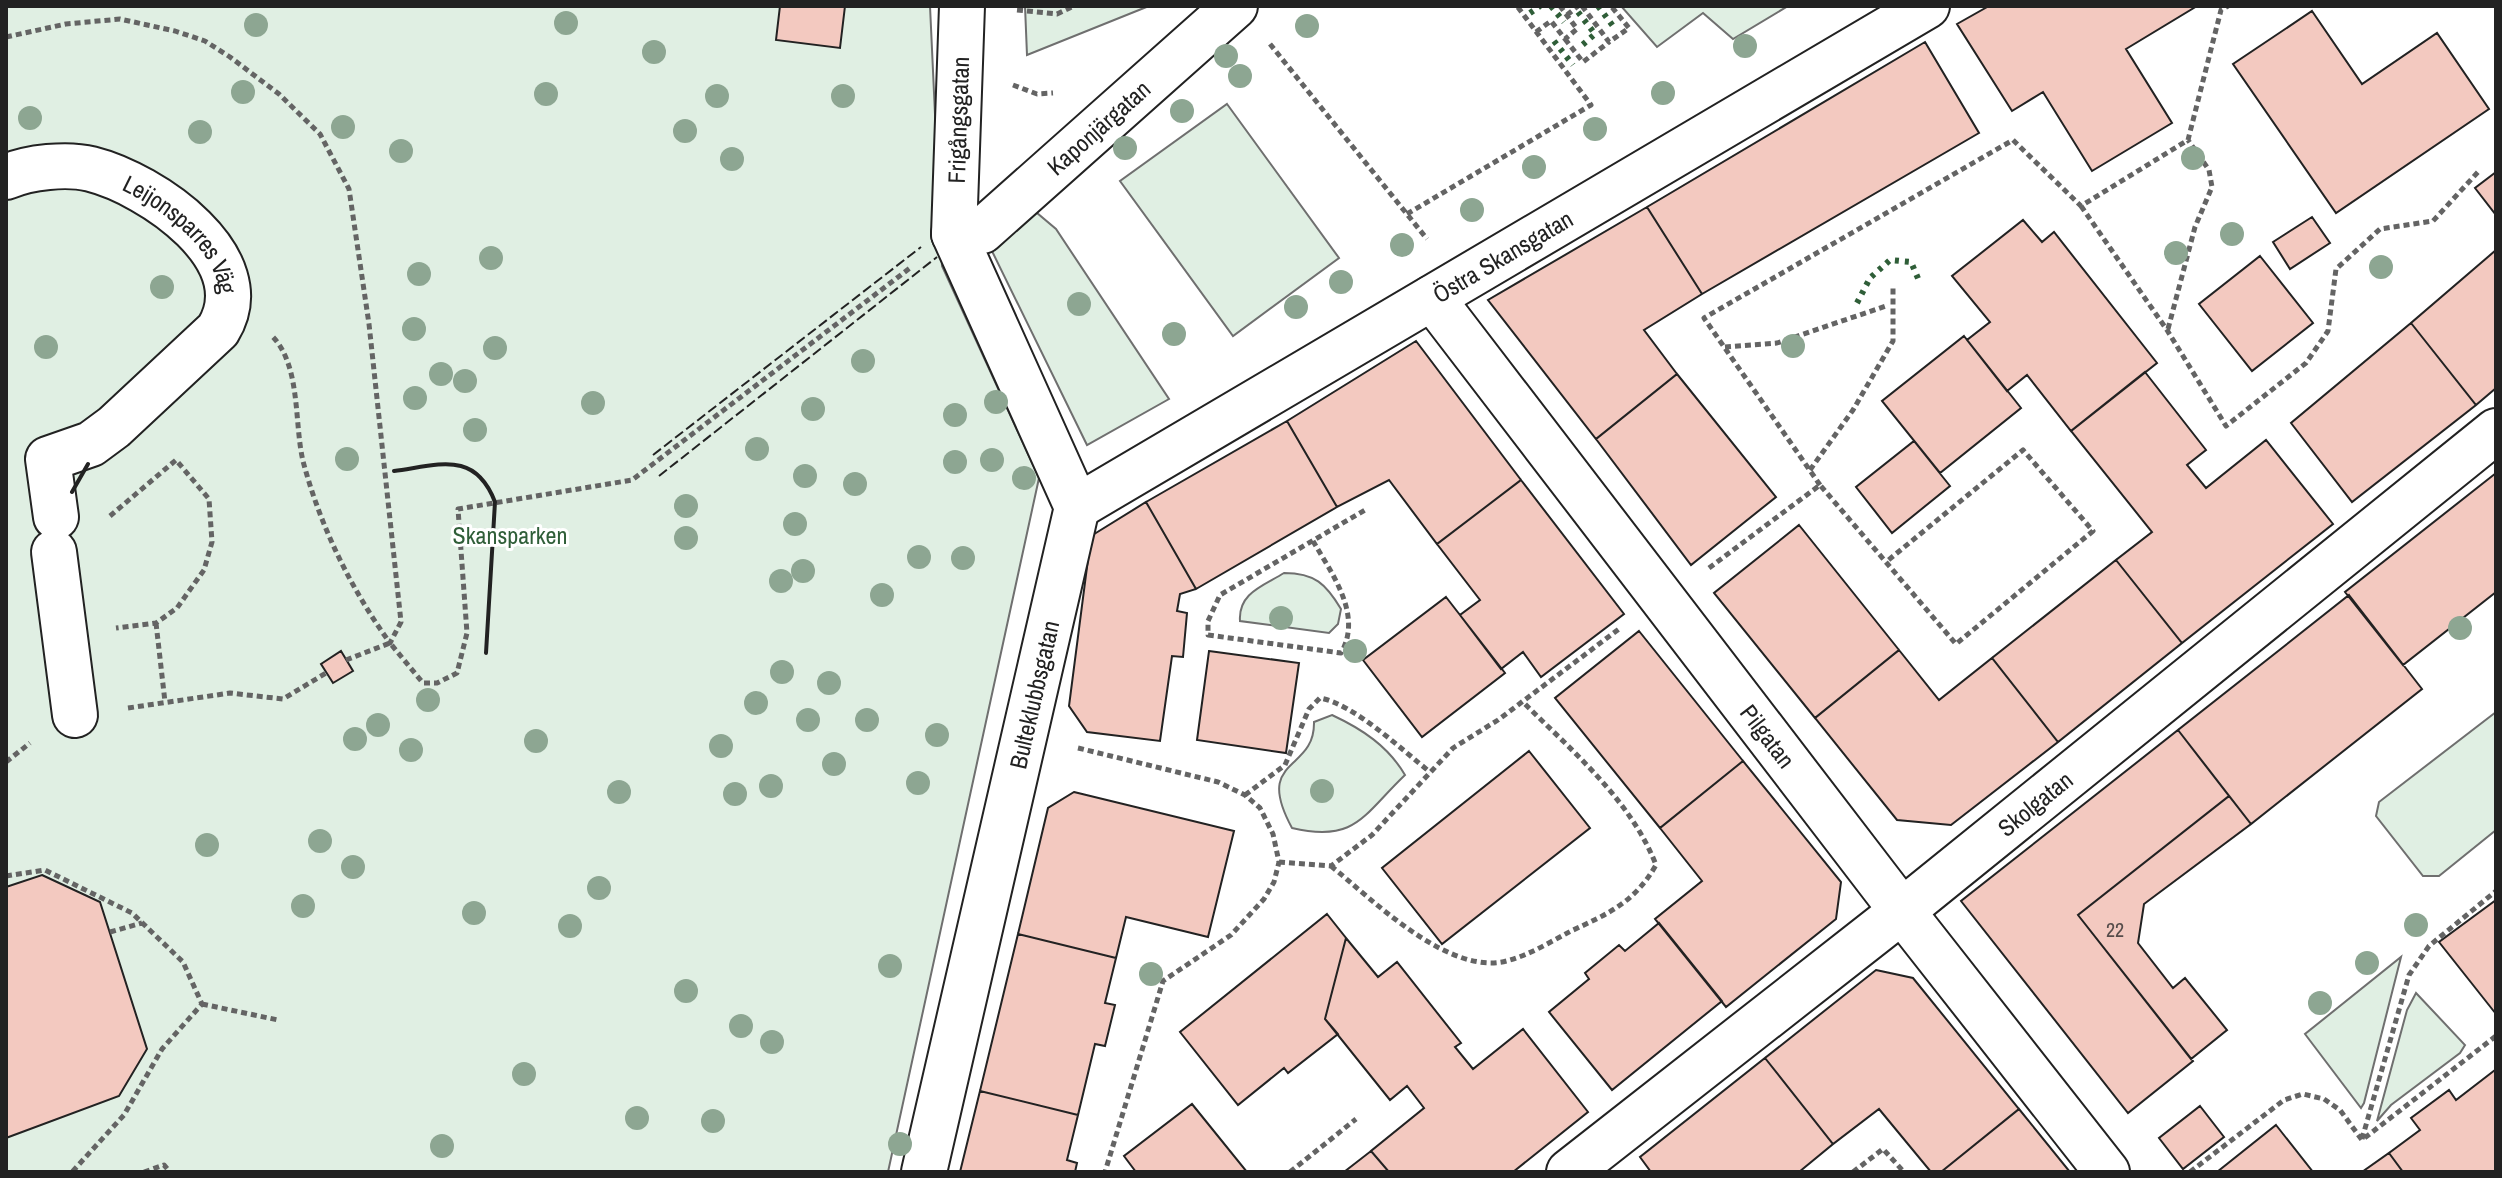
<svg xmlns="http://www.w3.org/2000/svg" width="2502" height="1178" viewBox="0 0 2502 1178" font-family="'Archivo Narrow',sans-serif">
<rect width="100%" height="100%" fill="#fff"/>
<path fill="#e0efe3" stroke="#6f6f6f" stroke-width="2" d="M6 6H930L942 266 1039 478 888 1172H6Z
M1025 6H1149L1027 55Z
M1621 6H1788L1733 39 1703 13 1657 47Z
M1227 104 1339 258 1233 336 1120 181Z
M1027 211 1037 213 1056 229 1169 399 1087 445 990 247Z
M1284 573C1315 573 1326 584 1341 609L1338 624 1329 633 1240 621C1238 593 1263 586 1284 573Z
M2496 712V830L2439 876H2423L2376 816 2379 802Z
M1332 715C1362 729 1388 746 1405 775 1363 815 1356 843 1292 828 1253 756 1315 773 1314 722Z
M2401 957 2364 1103 2361 1108 2305 1034Z
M2416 993 2465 1045 2460 1053 2391 1105 2377 1121 2407 1010Z"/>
<path fill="#f3c9c0" stroke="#222" stroke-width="2" d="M780 6H845L840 48 776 40Z
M1989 6H2197L2126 49 2172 123 2092 171 2043 92 2012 111 1957 24Z
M2312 11 2362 84 2437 33 2489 109 2336 213 2233 64Z
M1925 42 1979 133 1702 294 1647 207Z
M2496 172V215L2475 188Z
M1647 207 1702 294 1644 330 1677 374 1596 439 1488 300Z
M2312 217 2330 243 2290 269 2273 242Z
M2023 220 2042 242 2054 232 2157 363 2071 431 2027 375 2007 391 1967 340 1990 322 1952 276Z
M2496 250V388L2476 405 2411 323Z
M2260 256 2313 323 2252 371 2199 304Z
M2411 323 2476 405 2352 502 2291 423Z
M1964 336 2021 408 1940 473 1882 401Z
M1416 341 1521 480 1437 544 1389 480 1337 507 1287 421Z
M2145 372 2206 450 2187 465 2206 488 2266 440 2333 524 2182 643 2116 560 2152 532 2071 431Z
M1677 374 1776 497 1691 565 1596 439Z
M1287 421 1337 507 1196 589 1146 502Z
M1914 441 1950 486 1892 533 1856 487Z
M2496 473V592L2403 665 2345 592Z
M1521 480 1624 614 1541 677 1523 652 1501 669 1460 615 1480 600 1437 544Z
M1146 502 1196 589 1180 594 1177 611 1187 613 1183 657 1172 656 1160 741 1087 732 1069 706 1091 536Z
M1799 525 1899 650 1815 718 1714 593Z
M2116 560 2182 643 2058 742 1992 658Z
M2349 595 2422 689 2251 824 2178 730Z
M1446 597 1505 673 1422 737 1363 660Z
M1639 631 1743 761 1660 828 1555 698Z
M1899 650 1939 700 1992 658 2058 742 1951 825 1897 820 1815 718Z
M341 651 353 671 333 683 321 664Z
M1209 651 1299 663 1286 753 1197 740Z
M2178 730 2229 796 2078 915 2193 1061 2128 1113 1961 901Z
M1529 751 1590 828 1442 944 1382 868Z
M1743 761 1841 882 1836 919 1726 1007 1655 919 1702 881 1660 828Z
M1074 792 1234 831 1208 937 1126 917 1116 958 1018 934 1048 808Z
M2229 796 2251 824 2144 904 2138 943 2173 988 2185 978 2227 1030 2191 1059 2078 915Z
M42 875 100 902 147 1049 119 1096 6 1138V887Z
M2496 900V1014L2439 942Z
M1327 914 1346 938 1325 1019 1338 1034 1288 1073 1284 1068 1238 1105 1180 1032Z
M1659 923 1722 1001 1612 1090 1549 1012 1589 979 1585 973 1619 945 1625 951Z
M1018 934 1116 958 1105 1003 1115 1005 1105 1046 1095 1044 1078 1115 980 1091Z
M1346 938 1378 977 1397 962 1461 1043 1455 1047 1473 1069 1523 1029 1588 1112 1513 1172H1389L1371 1151 1424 1108 1407 1086 1390 1100 1325 1019Z
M1876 970 1913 978 2019 1109 1941 1172H1931L1879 1109 1833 1144 1765 1058Z
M1765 1058 1833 1144 1799 1172H1651L1640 1157Z
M2495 1070 2496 1172H2403L2389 1153 2420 1130 2411 1118 2449 1090 2456 1100Z
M980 1091 1078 1115 1067 1160 1077 1163 1075 1172H960Z
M1192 1104 1247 1172H1136L1124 1156Z
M2200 1106 2224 1137 2183 1169 2159 1138Z
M2019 1109 2070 1172H1941Z
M2276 1125 2313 1172H2217Z
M1371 1151 1389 1172H1344Z
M2389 1153 2403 1172H2362Z"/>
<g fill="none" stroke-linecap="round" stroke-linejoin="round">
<g stroke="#222" stroke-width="48">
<g id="minor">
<path id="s1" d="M6 177C29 167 67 163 91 169 151 184 262 259 218 330L114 427 91 444 48 459 56 517"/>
<path id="s2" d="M954 234 982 231 1235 6"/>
<path id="s3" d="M1432 298 1902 911 2107 1172"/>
<path id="s4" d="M1077 507 1927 6"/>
<path d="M54 552 75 715"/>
<path id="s5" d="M924 1172 1077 507 954 234 962 6"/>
<path id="s6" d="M1569 1172 1902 911 2496 431"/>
</g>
</g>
<path stroke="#646464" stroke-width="5" stroke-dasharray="6 4" stroke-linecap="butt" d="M1582 6 1609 42 1629 28 1611 6
M1017 10 1057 14 1074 6
M1567 15 1578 6
M1536 32 1551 21 1565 39 1577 29 1560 6
M6 37 66 24 120 19 175 31 205 41 230 57 279 94 320 134 349 189 369 324 401 622 390 643C351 589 320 526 303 461 294 423 301 367 273 337
M1565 39 1583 62 1609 42
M1270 44 1427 239
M1013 85 1037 94 1053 93
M2081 206 2167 330 2226 426 2306 363 2328 331 2336 269 2380 229 2433 221 2478 172
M1407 214 1591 105 1517 6
M2168 329 2195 227 2212 187 2209 170 2188 140
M1725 347 1777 343 1886 306
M1810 470 1853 410 1893 341V285
M1820 485 1704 318 2013 140 2081 206 2188 140 2221 10 2228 6
M110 516 176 460 209 499 212 542 204 570 177 608 156 623 116 628
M1313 541C1332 574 1363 615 1341 653L1208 635V621L1220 595 1365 510
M1709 568 1820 485 1956 644 2093 531 2023 450 1886 562
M156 623 165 702
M346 660 390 643 423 683H437L457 673 467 633 458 509 632 480 910 268
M128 708 230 693 283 699 326 673
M1078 748 1218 782 1245 795 1260 808 1273 834 1279 862 1274 882 1264 899 1231 935 1163 981 1105 1172
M6 762 30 743
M1245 795 1285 765 1309 709 1320 698C1354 704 1402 750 1430 772
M1279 862 1331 866 1372 835 1453 748 1498 720 1619 629
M1331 866C1373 900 1451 979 1510 960 1531 954 1552 941 1571 931 1608 914 1635 902 1656 865 1631 800 1571 750 1523 702
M6 876 45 870 132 913 183 962 202 1004 162 1049 124 1115 72 1172
M110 932 142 923
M202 1004 278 1020
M2362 1139 2409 975 2429 946 2496 891
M144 1172 164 1165 170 1172
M1290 1172 1356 1119
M1853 1172 1883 1149 1904 1172
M2190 1172 2284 1100 2303 1094 2324 1099 2340 1110 2362 1140 2496 1036"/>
<use href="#minor" stroke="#fff" stroke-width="44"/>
<path stroke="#2f5e38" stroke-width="6" stroke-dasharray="4 6" stroke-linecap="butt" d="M1551 6 1564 22
M1598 6 1613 26
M1578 12 1595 34 1580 47
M1530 13 1540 6
M1554 41 1573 65
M1857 303 1870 278 1890 260 1911 262 1920 283"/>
<path stroke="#222" stroke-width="2" stroke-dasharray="10 4" stroke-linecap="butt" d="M653 455 921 247
M659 476 937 257"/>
<path stroke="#222" stroke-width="4" d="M394 471C439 465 475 450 495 502L486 653
M72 492 88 464"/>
</g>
<g fill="#8da692">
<circle cx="566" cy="23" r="12"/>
<circle cx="256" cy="25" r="12"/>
<circle cx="1307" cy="26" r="12"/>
<circle cx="1745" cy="46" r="12"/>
<circle cx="654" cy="52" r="12"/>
<circle cx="1226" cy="56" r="12"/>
<circle cx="1240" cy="76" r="12"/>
<circle cx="243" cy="92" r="12"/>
<circle cx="1663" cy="93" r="12"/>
<circle cx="546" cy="94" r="12"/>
<circle cx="717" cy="96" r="12"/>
<circle cx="843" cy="96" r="12"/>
<circle cx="1182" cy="111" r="12"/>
<circle cx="30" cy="118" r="12"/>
<circle cx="343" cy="127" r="12"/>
<circle cx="1595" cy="129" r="12"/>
<circle cx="685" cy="131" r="12"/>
<circle cx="200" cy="132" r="12"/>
<circle cx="1125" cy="148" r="12"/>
<circle cx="401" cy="151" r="12"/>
<circle cx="2193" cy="158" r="12"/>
<circle cx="732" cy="159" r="12"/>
<circle cx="1534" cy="167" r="12"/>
<circle cx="1472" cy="210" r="12"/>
<circle cx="2232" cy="234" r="12"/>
<circle cx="1402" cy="245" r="12"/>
<circle cx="2176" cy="253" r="12"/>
<circle cx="491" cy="258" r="12"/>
<circle cx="2381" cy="267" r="12"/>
<circle cx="419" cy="274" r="12"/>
<circle cx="1341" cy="282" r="12"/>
<circle cx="162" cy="287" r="12"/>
<circle cx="1079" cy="304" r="12"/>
<circle cx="1296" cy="307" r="12"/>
<circle cx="414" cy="329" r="12"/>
<circle cx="1174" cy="334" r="12"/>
<circle cx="1793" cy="346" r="12"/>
<circle cx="46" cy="347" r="12"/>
<circle cx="495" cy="348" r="12"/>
<circle cx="863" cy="361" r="12"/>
<circle cx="441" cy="374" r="12"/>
<circle cx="465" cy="381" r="12"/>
<circle cx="415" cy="398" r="12"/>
<circle cx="996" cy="402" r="12"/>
<circle cx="593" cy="403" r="12"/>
<circle cx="813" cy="409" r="12"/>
<circle cx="955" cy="415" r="12"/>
<circle cx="475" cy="430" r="12"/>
<circle cx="757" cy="449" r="12"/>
<circle cx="347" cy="459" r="12"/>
<circle cx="992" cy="460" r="12"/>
<circle cx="955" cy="462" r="12"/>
<circle cx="805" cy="476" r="12"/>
<circle cx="1024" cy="478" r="12"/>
<circle cx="855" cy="484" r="12"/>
<circle cx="686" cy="506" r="12"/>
<circle cx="795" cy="524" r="12"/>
<circle cx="686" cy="538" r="12"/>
<circle cx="919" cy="557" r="12"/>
<circle cx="963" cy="558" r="12"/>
<circle cx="803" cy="571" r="12"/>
<circle cx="781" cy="581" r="12"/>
<circle cx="882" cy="595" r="12"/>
<circle cx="1281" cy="618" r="12"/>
<circle cx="2460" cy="628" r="12"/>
<circle cx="1355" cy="651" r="12"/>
<circle cx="782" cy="672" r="12"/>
<circle cx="829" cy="683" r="12"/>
<circle cx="428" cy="700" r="12"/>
<circle cx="756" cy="703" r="12"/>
<circle cx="808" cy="720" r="12"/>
<circle cx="867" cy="720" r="12"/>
<circle cx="378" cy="725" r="12"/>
<circle cx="937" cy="735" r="12"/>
<circle cx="355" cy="739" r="12"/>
<circle cx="536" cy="741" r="12"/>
<circle cx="721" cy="746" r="12"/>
<circle cx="411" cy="750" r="12"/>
<circle cx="834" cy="764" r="12"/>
<circle cx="918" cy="783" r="12"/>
<circle cx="771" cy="786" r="12"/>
<circle cx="1322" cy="791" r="12"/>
<circle cx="619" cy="792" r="12"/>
<circle cx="735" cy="794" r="12"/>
<circle cx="320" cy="841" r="12"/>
<circle cx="207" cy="845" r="12"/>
<circle cx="353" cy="867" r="12"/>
<circle cx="599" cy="888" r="12"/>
<circle cx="303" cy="906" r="12"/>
<circle cx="474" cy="913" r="12"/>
<circle cx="2416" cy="925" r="12"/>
<circle cx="570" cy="926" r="12"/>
<circle cx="2367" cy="963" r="12"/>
<circle cx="890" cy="966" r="12"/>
<circle cx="1151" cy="974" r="12"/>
<circle cx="686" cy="991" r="12"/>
<circle cx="2320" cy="1003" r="12"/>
<circle cx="741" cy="1026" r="12"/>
<circle cx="772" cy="1042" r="12"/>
<circle cx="524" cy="1074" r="12"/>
<circle cx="637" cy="1118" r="12"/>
<circle cx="713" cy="1121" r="12"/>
<circle cx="900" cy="1144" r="12"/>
<circle cx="442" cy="1146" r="12"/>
</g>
<g text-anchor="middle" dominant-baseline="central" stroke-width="6" stroke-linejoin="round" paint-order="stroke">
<g font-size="20" fill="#564c4a">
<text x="2115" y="929">22</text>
</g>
<g font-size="24" fill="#222" stroke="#fff">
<text stroke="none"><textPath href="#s5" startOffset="1096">Frigångsgatan</textPath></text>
<text stroke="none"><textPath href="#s2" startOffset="184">Kaponjärgatan</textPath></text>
<text stroke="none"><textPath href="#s1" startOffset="202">Leijonsparres Väg</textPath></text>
<text stroke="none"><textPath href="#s4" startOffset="494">Östra Skansgatan</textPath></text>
<text stroke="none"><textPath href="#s5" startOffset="490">Bulteklubbsgatan</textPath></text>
<text stroke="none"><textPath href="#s3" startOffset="552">Pilgatan</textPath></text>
<text stroke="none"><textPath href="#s6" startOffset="594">Skolgatan</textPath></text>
</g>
<g font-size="24" fill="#2f5e38" stroke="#fff">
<text x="510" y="535">Skansparken</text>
</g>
</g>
<rect width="2502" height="1178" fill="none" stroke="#222222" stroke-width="16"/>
</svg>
